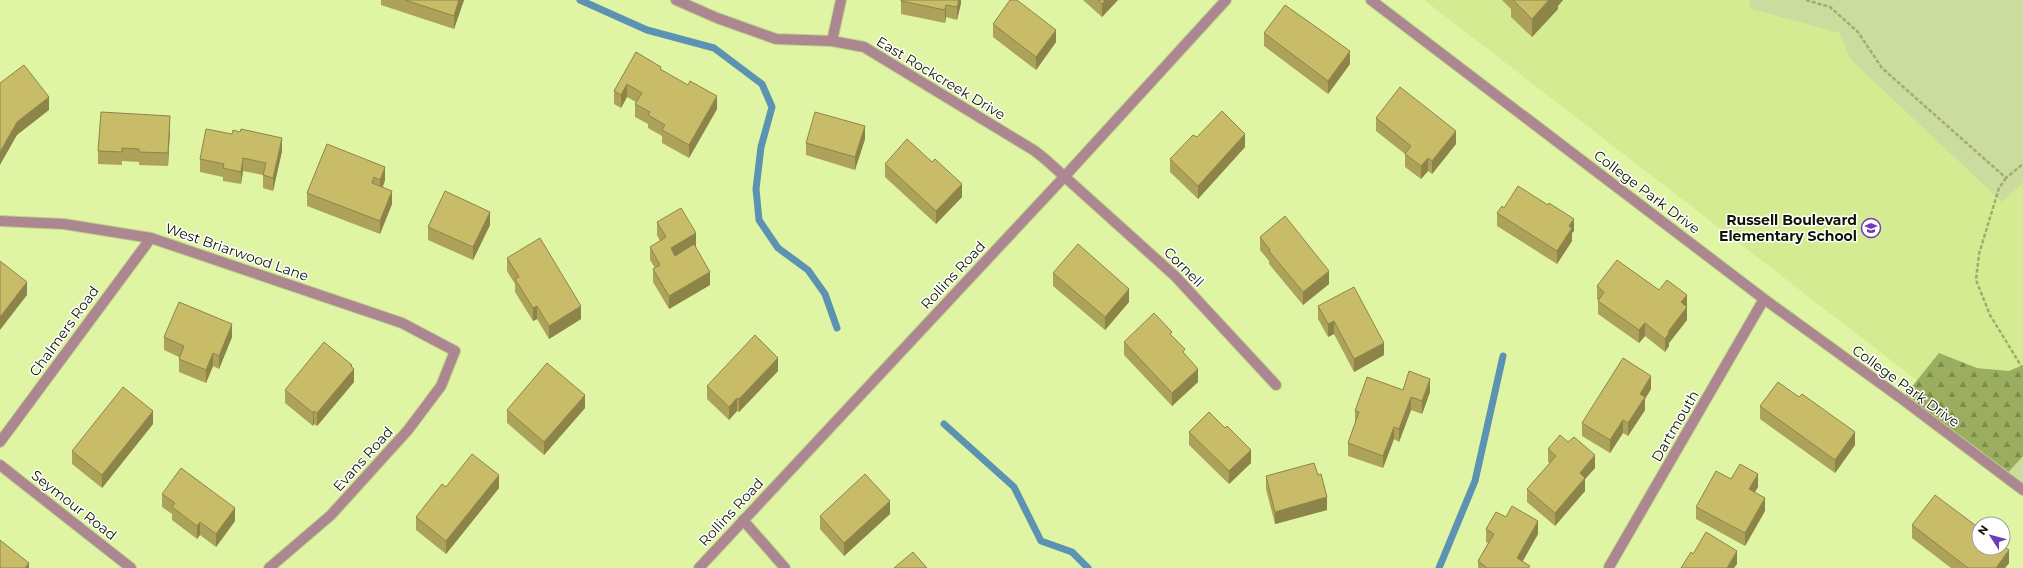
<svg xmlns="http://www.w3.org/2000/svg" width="2023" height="568" viewBox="0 0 2023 568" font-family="Montserrat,sans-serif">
<defs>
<pattern id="forest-firs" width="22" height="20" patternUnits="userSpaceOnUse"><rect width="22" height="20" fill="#9bae5f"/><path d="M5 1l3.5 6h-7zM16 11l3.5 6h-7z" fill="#7d8c4c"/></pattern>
</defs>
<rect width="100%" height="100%" fill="#e0f5a4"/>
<path fill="#d5eb92" d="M1424 0H2023V456L2020 460Z"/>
<path fill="url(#forest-firs)" d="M1939 353 1977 368 2009 371 2023 365V490L1902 399Z"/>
<path fill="#ccdc9e" d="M1749 0H2023V183L2002 202 1850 59 1840 33 1751 9Z
M2023 456V490L2005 476Z"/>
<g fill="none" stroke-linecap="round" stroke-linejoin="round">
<path stroke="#5c93b2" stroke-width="7" d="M580 0 647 30 714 48 762 84 772 107 761 147 756 189 759 220 778 248 808 270 825 294 837 328
M944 424 1014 487 1041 541 1072 552 1088 568
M1439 568 1475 481 1503 356"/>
<g stroke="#bfd18a" stroke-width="12">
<path id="street" d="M676 0 717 18 776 39 832 41 864 47 1035 151 1045 159 1175 276 1276 385
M1371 0 1764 299 1902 399 2023 490
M832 41 841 0
M0 221 64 224 151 238 402 323 455 351 441 386 408 430 331 515 269 568
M0 442 151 238
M0 465 131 568
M743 520 785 568
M1609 567 1764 299
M699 568 1065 176 1226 0"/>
</g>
<path stroke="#9eae70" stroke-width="2.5" stroke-dasharray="4 2" stroke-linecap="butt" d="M1806 0 1830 7 1858 32 1882 68 2006 178 2023 164
M2006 178 1999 188 1979 254 1976 280 1990 315 2023 369"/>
<use href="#street" stroke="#ac8691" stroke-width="10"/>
</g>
<path fill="#ada259" d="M381 0H464L454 29 381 5Z
M901 0H961V3L957 20 946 17 945 23 901 14Z
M1083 0H1118L1102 17Z
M1502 0H1563L1558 6V9L1532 37 1511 17V9Z
M993 24 1056 42 1036 70 993 37Z
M1264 33 1350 64 1328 94 1264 46Z
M636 52 717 109 689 158 662 143V136L648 128V124L635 117V104L636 102 627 97 621 108 614 104V91Z
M1376 118 1456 144 1432 174 1428 171 1421 179 1405 167V154L1376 131Z
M170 129 168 166 139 165V162L122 161V165L98 164V151Z
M1197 137 1245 147 1198 199 1170 172V159Z
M865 139 855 170 806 155V143Z
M327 144 385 180 383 187 392 204 380 234 307 206V193Z
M282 151 273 191 263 188V175L243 171 241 184 223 181V177L200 172V159Z
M932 162 962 197 936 224 885 177V164Z
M1548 205 1574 231 1572 233V241L1557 264 1497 226V213L1504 208Z
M657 222 696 246H695L710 285 669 309 653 282V269L655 268 650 260V247L660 241 657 235Z
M490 225 473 260 428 240V227Z
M1260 237 1329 284 1303 305 1269 264V261L1260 250Z
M507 258 581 319 549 339 537 319 533 321 515 292V284L507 271Z
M1053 273 1129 302 1105 330 1053 286Z
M1597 286 1659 290 1687 307V320L1669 343V346L1665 352 1645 336 1639 343 1598 314V300L1597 299Z
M1318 306 1384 355 1354 372 1334 334 1328 337 1318 319Z
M1172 336 1185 354 1198 382 1172 406 1124 355V342Z
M164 337H232L219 369 213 366 206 383 179 372V357L164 350Z
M352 368 354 382 317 426 314 424 313 426 285 403V390Z
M778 371 739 412 737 411 729 420 707 399V386Z
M1651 389 1645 399V410L1628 436 1623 433 1610 453 1582 436V423Z
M1403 390 1430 392 1422 414 1411 410 1399 442 1394 439 1383 468 1348 456V443L1355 424V411Z
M1760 406 1855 445 1835 473 1760 419Z
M585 408 544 455 507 423V410Z
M153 424 102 488 72 464V451Z
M1225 428 1251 463 1229 484 1189 445V432Z
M1548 449 1595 468 1585 479V491L1555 526 1527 502V489L1550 463 1548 462Z
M1318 475 1327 510 1275 524 1266 489V476Z
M1731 479 1758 487 1754 492 1765 511 1745 546 1696 519V507Z
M446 487 499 488 446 554 416 530V517Z
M162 494 235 521 216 547 200 535 197 539 172 520V514L162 507Z
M890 514 844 556 820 529V516Z
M1912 525 2009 563 2005 568H1951L1912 538Z
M1486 529 1538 534 1522 562 1530 568H1478V561L1488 543 1486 542Z"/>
<path fill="#8d8449" d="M459 0H464L454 29V16Z
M959 0H961V3L957 20V7Z
M1105 0H1118L1102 17V4Z
M1549 0H1563L1558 6V9L1532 37V19Z
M946 5V17L945 23V10Z
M1056 30V42L1036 70V57Z
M1350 51V64L1328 94V81Z
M627 84V97L621 108V95Z
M717 96V109L689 158V145Z
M49 97V110L17 135 0 165V152L17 122Z
M170 116V129L168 166V153Z
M865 126V139L855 170V157Z
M1456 131V144L1432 174V161Z
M1245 134V147L1198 199V186Z
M282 138V151L273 191V178Z
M243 158V171L241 184V172Z
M1428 158V171L1421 179V166Z
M385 167V180L380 193V180Z
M962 184V197L936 224V211Z
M392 191V204L380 234V221Z
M490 212V225L473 260V247Z
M1574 219V231L1572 233V241L1557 264V251L1569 226Z
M696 233V246L671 261V248Z
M1329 271V284L1303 305V292Z
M710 272V285L669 309V296Z
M27 282V295L0 330V317Z
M1129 289V302L1105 330V317Z
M1687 295V320L1669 343V346L1665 352V339L1681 302Z
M537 306V319L533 321V308Z
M581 306V319L549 339V326Z
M1334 321V334L1328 337V324Z
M1645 323V336L1639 343V330Z
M232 324V337L219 369V356Z
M1384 343V355L1354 372V359Z
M213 353V366L206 383V370Z
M778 358V371L739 412V399Z
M352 365V371L354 369V382L317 426V413Z
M1198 369V382L1172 406V393Z
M1651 376V389L1645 399V410L1628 436V423L1640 394Z
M1430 379V392L1422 414V401Z
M585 395V408L544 455V442Z
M1411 397V410L1399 442V429Z
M737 398V411L729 420V407Z
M153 411V424L102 488V475Z
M314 411V424L313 426V413Z
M1623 420V433L1610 453V440Z
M1394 427V439L1383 468V456Z
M1855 432V445L1835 473V460Z
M1251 450V463L1229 484V471Z
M1595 455V468L1585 479V491L1555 526V513L1580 473Z
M1758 474V487L1749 502V489Z
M499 475V488L446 554V541Z
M1327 497V510L1275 524V512Z
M1765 498V511L1745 546V533Z
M890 501V514L844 556V543Z
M235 508V521L216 547V534Z
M1538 521V534L1519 568 1517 558Z
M200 522V535L197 539V526Z
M2009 550V563L2005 568H1996Z
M1737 551V564L1734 568H1727Z
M29 563V568H25Z"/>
<path fill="#c9bc68" stroke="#8d8449" d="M405 0H459L454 16Z
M901 0H959L957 7 946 5 945 10 901 1Z
M1010 0H1017L1056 30 1036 57 993 24Z
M1098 0H1105L1102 4Z
M1513 0H1549L1532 19Z
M1285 5 1350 51 1328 81 1264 33Z
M636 52 661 67 660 69 688 85 690 81 717 96 689 145 662 130 665 125 648 115 650 112 635 104 642 93 627 84 621 95 614 91Z
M24 65 49 97 17 122 0 152V83Z
M1400 87 1456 131 1432 161 1428 158 1421 166 1405 154 1411 146 1376 118Z
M1222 111 1245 134 1198 186 1170 159 1193 135 1197 137Z
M101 112 170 116 168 153 139 152V149L122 148V152L98 151Z
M815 112 865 126 855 157 806 143Z
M206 129 232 134 233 130 240 132 241 129 282 138 273 178 263 175 266 163 243 158 241 172 223 168 224 164 200 159Z
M907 139 932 162 935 159 962 184 936 211 885 164Z
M327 144 385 167 380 180 374 177 372 183 392 191 380 221 307 193Z
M1518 186 1548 205 1549 203 1574 219 1569 226 1572 228 1557 251 1497 213 1502 206 1504 208Z
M445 191 490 212 473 247 428 227Z
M681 208 696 233 671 248 675 256 694 244 710 272 669 296 653 269 660 265 650 247 666 237 657 222Z
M1285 216 1329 271 1303 292 1269 251 1270 250 1260 237Z
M540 238 581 306 549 326 537 306 533 308 515 279 519 277 507 258Z
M1078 244 1129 289 1105 317 1053 273Z
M1617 260 1659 290 1667 280 1687 295 1681 302 1687 307 1668 332 1669 333 1665 339 1645 323 1639 330 1598 301 1604 292 1597 286Z
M0 261 27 282 0 317Z
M1354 287 1384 343 1354 359 1334 321 1328 324 1318 306Z
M179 302 232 324 219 356 213 353 206 370 179 359 184 346 164 337Z
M1154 313 1172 332 1170 334 1185 349 1183 352 1198 369 1172 393 1124 342Z
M755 335 778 358 739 399 737 398 729 407 707 386Z
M324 342 352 365 351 366 354 369 317 413 314 411 313 413 285 390Z
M1623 358 1651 376 1640 394 1645 397 1628 423 1623 420 1610 440 1582 423Z
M547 363 585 395 544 442 507 410Z
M1409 371 1430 379 1422 401 1411 397 1399 429 1394 427 1383 456 1348 443 1359 412 1355 411 1367 377 1403 390Z
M1778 382 1799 397 1802 394 1855 432 1835 460 1760 406Z
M123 387 153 411 102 475 72 451Z
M1209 412 1225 428 1227 426 1251 450 1229 471 1189 432Z
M1560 435 1568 442 1574 437 1595 455 1580 473 1585 478 1555 513 1527 489 1556 456 1548 449Z
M472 454 499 475 446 541 416 517 442 484 446 487Z
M1314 463 1318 475 1321 474 1327 497 1275 512 1266 476Z
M1740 464 1758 474 1749 489 1765 498 1745 533 1696 507 1716 471 1731 479Z
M181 468 235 508 216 534 200 522 197 526 172 507 175 503 162 494Z
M865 474 890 501 844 543 820 516Z
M1935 495 1979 528V548H2003V546L2009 550 1996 568H1968L1912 525Z
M1512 506 1538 521 1517 558 1530 566 1528 568H1486V567L1478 561 1494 534 1486 529 1496 512 1506 517Z
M1706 532 1737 551 1727 568H1681L1691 552 1693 554Z
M0 540 29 563 25 568H0Z
M913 552 927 568H894Z"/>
<defs>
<g id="school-ring" transform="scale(1)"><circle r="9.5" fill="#fff" stroke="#713db4" stroke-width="1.5"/><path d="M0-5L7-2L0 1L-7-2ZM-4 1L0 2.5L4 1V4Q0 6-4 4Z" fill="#713db4"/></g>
</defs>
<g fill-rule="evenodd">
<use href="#school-ring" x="1871" y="228"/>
</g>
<g text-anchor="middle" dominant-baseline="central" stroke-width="3" stroke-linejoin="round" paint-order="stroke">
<g font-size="14" fill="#101500" stroke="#fff">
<text transform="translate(941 78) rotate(31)">East Rockcreek Drive</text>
<text transform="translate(1647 192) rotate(37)">College Park Drive</text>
<text transform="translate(237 252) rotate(19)">West Briarwood Lane</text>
<text transform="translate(1184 267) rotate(45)">Cornell</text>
<text transform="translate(953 275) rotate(-47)">Rollins Road</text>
<text transform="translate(64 331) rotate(-54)">Chalmers Road</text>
<text transform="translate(1906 386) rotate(36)">College Park Drive</text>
<text transform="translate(1675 426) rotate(-60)">Dartmouth</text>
<text transform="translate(363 459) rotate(-48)">Evans Road</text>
<text transform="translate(74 505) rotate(38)">Seymour Road</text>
<text transform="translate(731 512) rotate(-47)">Rollins Road</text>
</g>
<g font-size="14" font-weight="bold" fill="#101500" stroke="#fff" text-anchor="end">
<text x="1857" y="220">Russell Boulevard<tspan x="1857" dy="16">Elementary School</tspan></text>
</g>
</g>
<g transform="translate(1991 536) rotate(306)"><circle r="19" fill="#ffffff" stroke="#9fa199"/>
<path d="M0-3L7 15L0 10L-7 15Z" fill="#713db4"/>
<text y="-6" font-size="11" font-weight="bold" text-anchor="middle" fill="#101500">N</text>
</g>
</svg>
